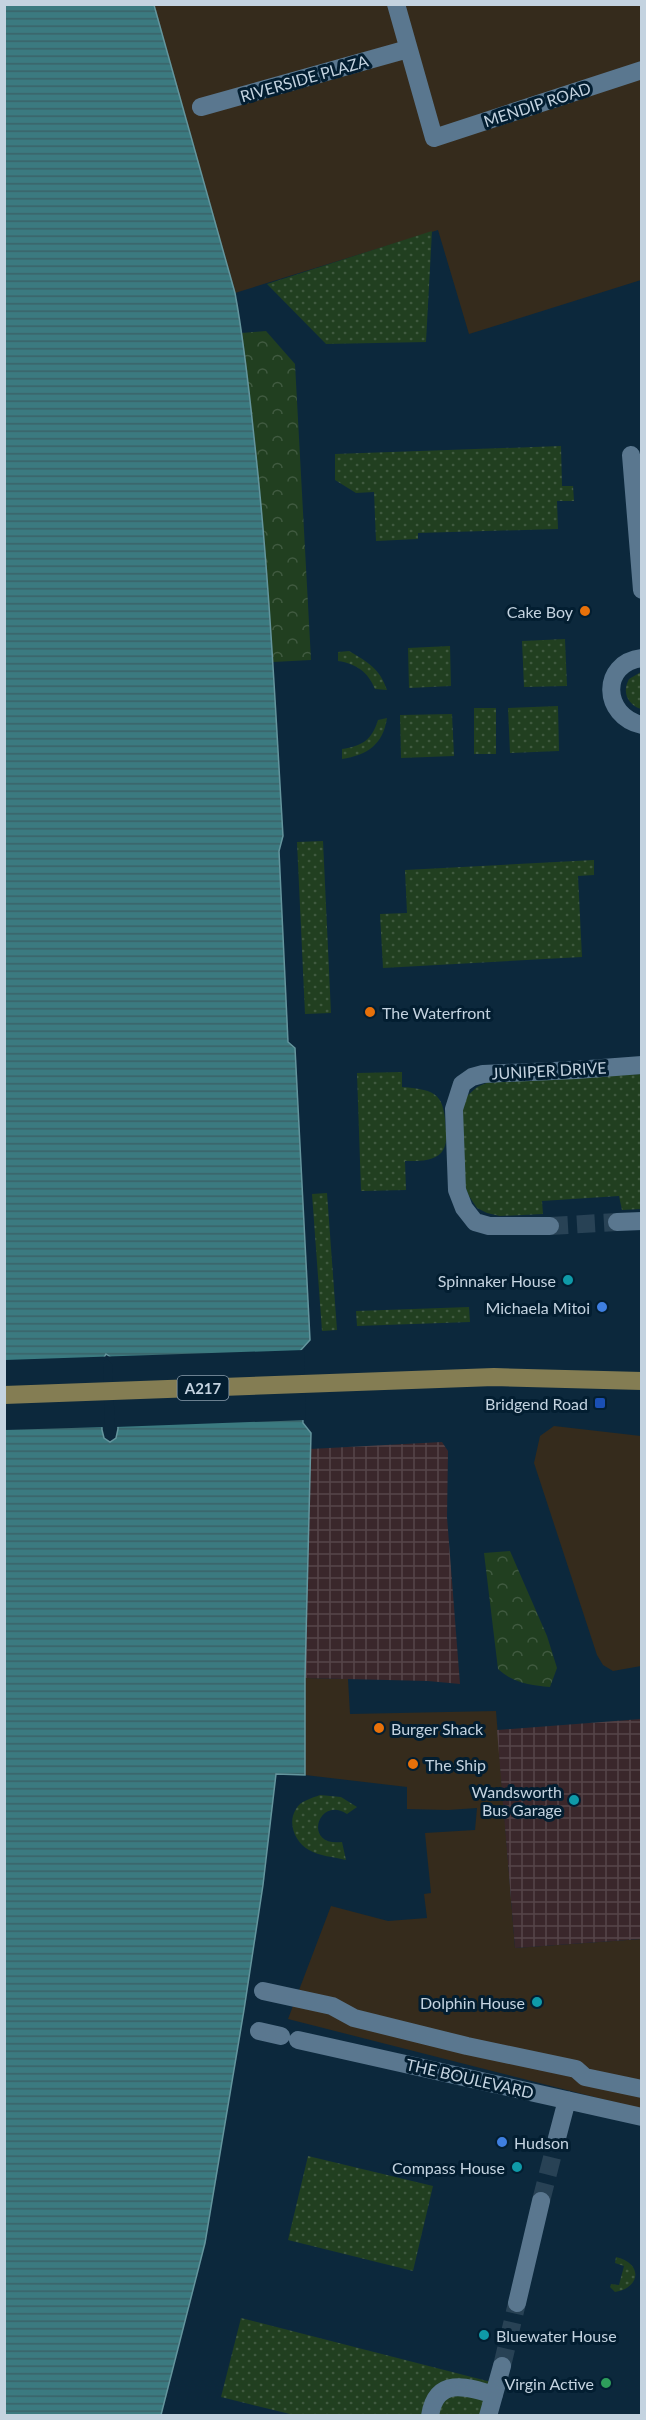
<svg xmlns="http://www.w3.org/2000/svg" width="646" height="2420" viewBox="0 0 646 2420" font-family="Lato,sans-serif">
<defs>
<pattern id="industrial-grid" width="8" height="8" patternUnits="userSpaceOnUse" patternTransform="scale(1.5)"><rect width="8" height="8" fill="#3a272b"/><path d="M0 4h8M4 0v8" fill="none" stroke="#554549"/></pattern>
<pattern id="grass-dots" width="8" height="8" patternUnits="userSpaceOnUse" patternTransform="scale(1.5)"><rect width="8" height="8" fill="#213f20"/><path d="M2 2h.1M6 6h.1" fill="none" stroke="#405a40" stroke-width="1.8" stroke-linecap="round"/></pattern>
<pattern id="park-crowns" width="20" height="18" patternUnits="userSpaceOnUse" patternTransform="scale(1.5)"><rect width="20" height="18" fill="#213f20"/><path d="M2 6a3 3 0 1 1 6 0M12 15a3 3 0 1 1 6 0" fill="none" stroke="#405a40"/></pattern>
<pattern id="water-rules" width="6" height="5" patternUnits="userSpaceOnUse" patternTransform="scale(1.5)"><rect width="6" height="5" fill="#3b7a80"/><path d="M0 2.5h6" fill="none" stroke="#3b6268"/></pattern>
</defs>
<rect width="100%" height="100%" fill="#0c283c"/>
<path fill="#352b1c" d="M154 5H641V280L469 334 438 230 235 293Z
M554 1426 641 1436V1666L613 1671 603 1665 597 1655 534 1463 540 1436Z
M305 1678 348 1679 350 1714 496 1711 515 1948 641 1939V2109L288 2019 331 1906 388 1921 427 1918 424 1894 431 1893 425 1833 475 1830 477 1808 448 1810 407 1809V1787L305 1775Z"/>
<path fill="url(#industrial-grid)" d="M442 1442 448 1451 447 1517 460 1684 428 1681 305 1678 310 1449Z
M641 1719V1939L515 1948 497 1730Z"/>
<path fill="url(#grass-dots)" d="M432 231 426 342 326 344 267 284Z
M561 446 562 486H573L574 501H557L558 529 418 533V539L376 541 374 492 356 493 335 480V454Z
M565 639 567 686 524 687 522 641Z
M450 646 451 686 409 688 408 648Z
M349 651C368 662 380 669 387 690L375 689C368 672 357 664 338 661V652Z
M641 672H642L641 709C627 704 622 692 629 679Z
M558 706 559 751 510 753 508 708Z
M474 708H496V754H474Z
M452 714 454 756 401 758 400 715Z
M387 718C383 745 367 755 342 759V749C362 746 372 740 378 720Z
M323 841 331 1013 305 1014 297 842Z
M594 860V875L578 876 582 957 383 968 380 914 407 913 405 870Z
M402 1072V1087C438 1090 444 1094 446 1131 446 1139 447 1146 441 1153 432 1162 417 1161 405 1161L406 1190 361 1191 357 1073Z
M641 1074V1209L622 1210 619 1196 542 1201 543 1214 500 1216 487 1213 477 1208 469 1196 464 1184 461 1110 467 1096 477 1087 491 1081Z
M327 1193 337 1330 322 1331 312 1194Z
M469 1307 470 1322 357 1326 356 1311Z
M320 1795 341 1797 357 1807 347 1814C318 1795 302 1847 342 1842L346 1860C334 1857 319 1856 309 1850 295 1842 287 1823 296 1809 300 1801 312 1798 320 1795Z
M308 2156 433 2186 413 2271 288 2240Z
M616 2257C643 2263 641 2288 615 2292L610 2287 611 2284 619 2285 624 2266 615 2263Z
M241 2318 499 2384 491 2416 294 2415 221 2397Z"/>
<path fill="url(#park-crowns)" d="M266 331 295 364 311 660 273 662 242 333Z
M510 1551 547 1636 557 1668 550 1687C530 1685 513 1683 498 1669L484 1553Z"/>
<path fill="url(#water-rules)" stroke="#64959d" stroke-width="1.5" fill-rule="evenodd" d="M5 5H154L235 293C244 341 249 389 254 437 269 570 275 703 283 836L279 851 288 1042 295 1048 310 1340 300 1351 303 1423 311 1433 305 1678V1775L276 1774 263 1885 244 2010 205 2243 161 2415 5 2416ZM106 1354 112 1358 115 1363 118 1429 116 1438 110 1442 104 1438 102 1430 100 1364Z"/>
<path fill="#0c283c" d="M304 1350 306 1420 115 1427 112 1364 106 1358 103 1364 105 1427 4 1430 5 1360Z"/>
<g fill="none" stroke-linecap="round" stroke-linejoin="round">
<path stroke="#284255" stroke-width="18" stroke-dasharray="18 9" stroke-linecap="butt" d="M550 1226 617 1222
M541 2201 557 2138
M502 2366 517 2303"/>
<path stroke="#5a778f" stroke-width="18" d="M396 4 434 138 642 70
M201 107 408 49
M631 455 642 590
M642 658C600 663 602 716 642 725
M617 1222 642 1221
M550 1226H489L475 1222 464 1208 457 1190 454 1109 462 1084 472 1077 483 1074 576 1070 642 1065
M263 1991 332 2006 354 2018 467 2046 576 2069 585 2077 642 2089
M259 2031 281 2036
M298 2040 642 2117
M557 2138 567 2100
M517 2303 541 2201
M430 2416C436 2377 466 2386 494 2395
M488 2416 502 2366"/>
<path stroke="#847d53" stroke-width="18" d="M4 1395 494 1377 642 1381"/>
</g>
<g fill="#e8710a" stroke="#031e31" stroke-width="2">
<circle cx="585" cy="611" r="6"/>
<circle cx="370" cy="1012" r="6"/>
<circle cx="379" cy="1728" r="6"/>
<circle cx="413" cy="1764" r="6"/>
</g>
<g fill="#0f9aa8" stroke="#031e31" stroke-width="2">
<circle cx="568" cy="1280" r="6"/>
<circle cx="574" cy="1800" r="6"/>
<circle cx="537" cy="2002" r="6"/>
<circle cx="517" cy="2167" r="6"/>
<circle cx="484" cy="2335" r="6"/>
</g>
<g fill="#3f7fe0" stroke="#031e31" stroke-width="2">
<circle cx="602" cy="1307" r="6"/>
<circle cx="502" cy="2142" r="6"/>
</g>
<rect fill="#1a4fb4" stroke="#031e31" stroke-width="2" x="594" y="1397" width="12" height="12" rx="3"/>
<circle fill="#2e9e5b" stroke="#031e31" stroke-width="2" cx="606" cy="2383" r="6"/>
<g text-anchor="middle" dominant-baseline="central" stroke-width="6" stroke-linejoin="round" paint-order="stroke">
<rect fill="#031e31" stroke="#8a9dac" stroke-width="1.5" x="177.5" y="1376" width="51" height="24" rx="4.5"/>
<g font-size="15" font-weight="bold" fill="#c4d3e0">
<text x="203" y="1388">A217</text>
</g>
<g font-size="16" fill="#c4d3e0" stroke="#031e31">
<text transform="translate(304 78) rotate(-16)">RIVERSIDE PLAZA</text>
<text transform="translate(537 104) rotate(-18)">MENDIP ROAD</text>
<text transform="translate(549 1070) rotate(-3)">JUNIPER DRIVE</text>
<text transform="translate(470 2078) rotate(13)">THE BOULEVARD</text>
</g>
<g font-size="16" fill="#c4d3e0" stroke="#031e31" text-anchor="end">
<text x="573" y="611">Cake Boy</text>
<text x="382" y="1012" text-anchor="start">The Waterfront</text>
<text x="556" y="1280">Spinnaker House</text>
<text x="590" y="1307">Michaela Mitoi</text>
<text x="588" y="1403">Bridgend Road</text>
<text x="391" y="1728" text-anchor="start">Burger Shack</text>
<text x="425" y="1764" text-anchor="start">The Ship</text>
<text x="562" y="1791">Wandsworth<tspan x="562" dy="18">Bus Garage</tspan></text>
<text x="525" y="2002">Dolphin House</text>
<text x="514" y="2142" text-anchor="start">Hudson</text>
<text x="505" y="2167">Compass House</text>
<text x="496" y="2335" text-anchor="start">Bluewater House</text>
<text x="594" y="2383">Virgin Active</text>
</g>
</g>
<rect width="646" height="2420" fill="none" stroke="#c4d3e0" stroke-width="12"/>
</svg>
